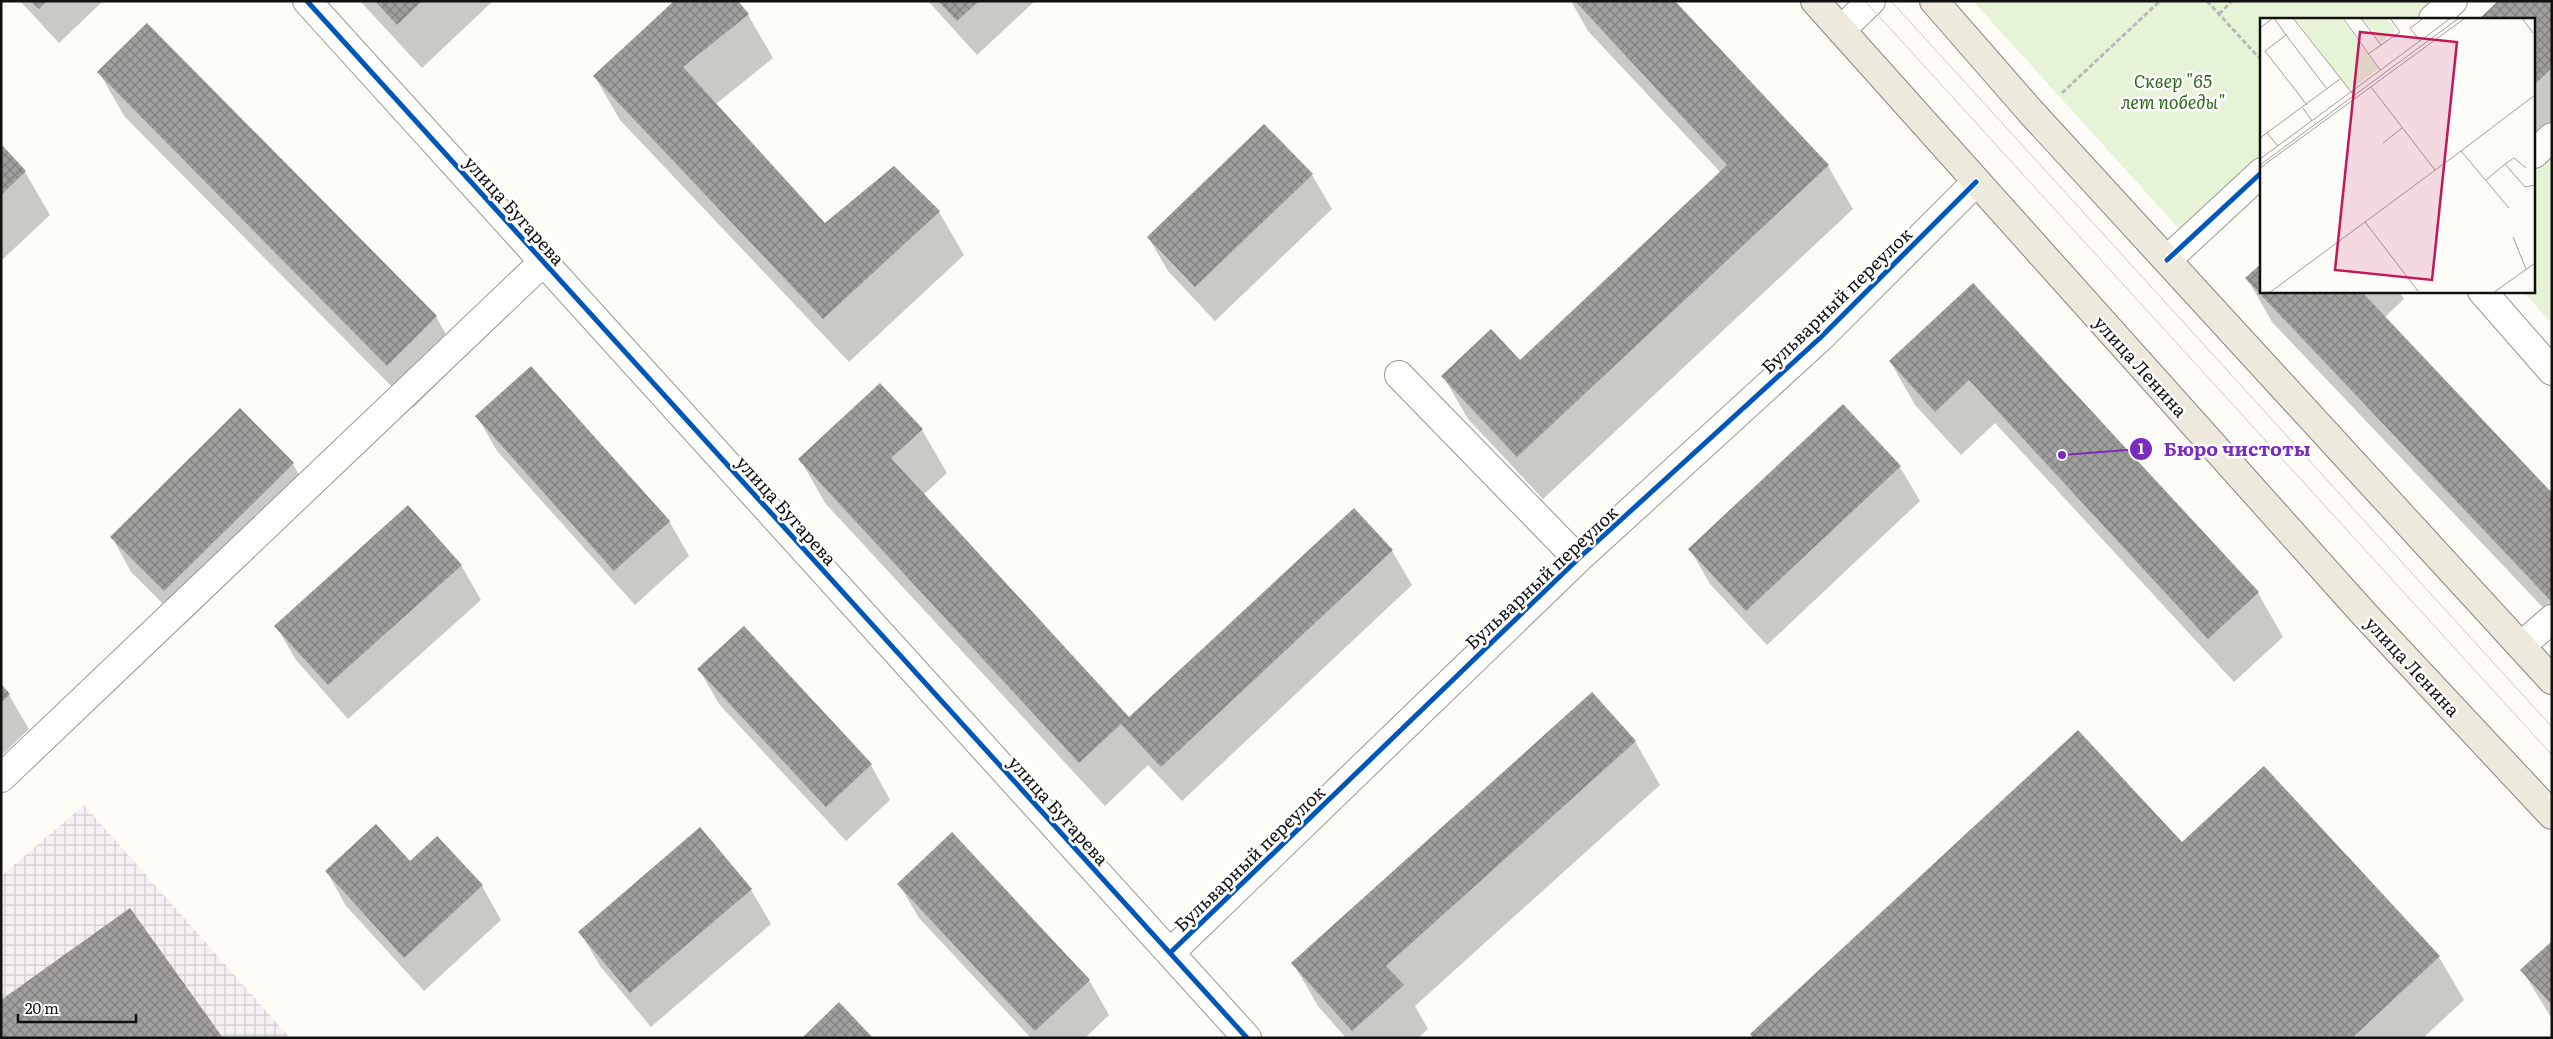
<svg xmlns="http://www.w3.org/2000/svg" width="2553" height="1039" viewBox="0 0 2553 1039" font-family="Literata,serif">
<defs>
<pattern id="industrial-grid" width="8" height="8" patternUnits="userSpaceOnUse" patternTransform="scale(1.25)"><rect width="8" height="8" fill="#f5f0f3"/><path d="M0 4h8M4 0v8" fill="none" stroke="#d1cdcf"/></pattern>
<pattern id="building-cross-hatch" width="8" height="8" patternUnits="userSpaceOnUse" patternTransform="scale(1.25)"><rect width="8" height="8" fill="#a19f9c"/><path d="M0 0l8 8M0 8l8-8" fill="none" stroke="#82807e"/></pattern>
</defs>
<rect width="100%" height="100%" fill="#fdfcf7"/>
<path fill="url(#industrial-grid)" d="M84 805 290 1038H1V876Z"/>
<path fill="#e7f3d7" d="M1973 1H2440L2421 19H2262V161L2182 232Z
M2552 157V324L2523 291H2534V173Z"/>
<path fill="#0003" d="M20 1H103L59 43Z
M360 1H493L422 68Z
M928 1H1035L977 55Z
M1571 1H1674L1828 166 1853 209 1543 499 1468 419 1443 376 1519 362 1721 173 1588 31Z
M2552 1V135L2534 151V19Z
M748 15 773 58 716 104 825 225 939 212 964 255 849 362 620 120 595 77Z
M147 24 436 317 461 360 413 408 124 116 99 72Z
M1 146 25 172 50 215 1 261Z
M1312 175 1332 209 1215 321 1168 271 1148 237Z
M2247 278 2262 291H2399L2404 299 2384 318 2552 495V617L2272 322Z
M1973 285 2258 593 2283 637 2234 682 1995 423 1961 455 1915 405 1890 361Z
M880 385 922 430 947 473 923 495 1129 719 1354 509 1392 551 1412 585 1182 801 1148 765 1105 806 825 503 800 459Z
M240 410 293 464 313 499 184 625 131 572 112 537Z
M477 416 669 521 689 556 635 605 497 451Z
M1900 467 1920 501 1767 645 1710 584 1690 549Z
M461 565 481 600 348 719 296 660 276 626Z
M699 669 871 765 890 800 846 841 719 704Z
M1 686 9 695 29 729 1 756Z
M1635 741 1660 785 1415 1006 1428 1029 1418 1038H1346L1318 1006 1293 963Z
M2182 844 2439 957 2464 1000 2423 1038H1753Z
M410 863 482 886 501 920 424 991 346 906 327 872Z
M899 884 1089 980 1109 1015 1085 1038H1031L919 918Z
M751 890 771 924 651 1027 600 966 580 932Z
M2552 943V1019L2522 970Z"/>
<path fill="url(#building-cross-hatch)" d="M31 1H47L39 9Z
M375 1H422L397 25Z
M674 1H738L749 14 683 67 825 223 894 166 940 211 823 319 593 76Z
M938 1H979L957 21Z
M1575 1H1675L1829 165 1517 457 1441 376 1491 329 1520 360 1727 165Z
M2498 1H2552V68L2534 85V19H2479Z
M147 23 437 316 387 366 97 72Z
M1264 124 1313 174 1195 287 1147 237Z
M1 144 26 171 1 195Z
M2262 263V291H2361L2552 493V597L2550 600 2245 278Z
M1973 283 2259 592 2208 639 1969 380 1935 412 1889 361Z
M531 366 670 521 614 571 475 416Z
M880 383 923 429 891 458 1129 717 1354 508 1393 550 1161 767 1121 724 1079 763 798 459Z
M1843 404 1901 466 1746 611 1688 549Z
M240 408 294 463 164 591 110 537Z
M408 505 462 565 328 685 274 626Z
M744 626 872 764 826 807 697 669Z
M1 684 10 694 1 703Z
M1592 692 1636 741 1386 966 1404 985 1352 1031 1291 963Z
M2078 730 2182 842 2264 766 2440 956 2352 1038H1753L1750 1034Z
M376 824 410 861 437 836 483 885 404 958 325 871Z
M700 827 752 889 630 993 578 932Z
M952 832 1090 980 1035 1031 897 884Z
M130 908 223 1038H1V1000Z
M2552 941V1005L2520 970Z
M839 1002 873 1038H802Z"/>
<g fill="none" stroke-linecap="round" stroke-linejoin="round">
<g stroke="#979795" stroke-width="30">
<path id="minor" d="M307 1 1247 1038
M2433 19 2453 1
M1841 30 1871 1
M2534 154 2552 137
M2167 260 2262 172
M2482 291 2552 371
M1399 375 1578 559
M2521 646 2552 619
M1 778 543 262
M1170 953 1578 559 1820 338 1976 182"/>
</g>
<g stroke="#858482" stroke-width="30">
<path id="major" d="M1815 1 2365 615 2552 815
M1934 1 2030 111 2552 680"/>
</g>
<path stroke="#b9b9b8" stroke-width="3" stroke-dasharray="5 2.5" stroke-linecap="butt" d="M2207 1 2262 61
M2219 14 2232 1
M2062 93 2160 1"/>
<use href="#minor" stroke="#fffffe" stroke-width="28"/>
<use href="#major" stroke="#ede9dc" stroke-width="28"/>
<path stroke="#d9c6c7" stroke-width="1" d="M1865 1 2552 755
M1891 1 2552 727"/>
<g stroke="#fff" stroke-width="8">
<path id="cycleway" d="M307 1 1247 1038
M2167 260 2262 172
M1170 953 1578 559 1820 338 1976 182"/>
</g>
<use href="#cycleway" stroke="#0057b8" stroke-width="5"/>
</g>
<g text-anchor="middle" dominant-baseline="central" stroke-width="5" stroke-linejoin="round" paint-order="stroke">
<g font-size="18" font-style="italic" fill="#2f6b1f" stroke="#fff">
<text x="2173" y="80">Сквер "65<tspan x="2173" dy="21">лет победы"</tspan></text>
</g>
<g font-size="18" fill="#111" stroke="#fff">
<text transform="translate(515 210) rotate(48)">улица Бугарева</text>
<text transform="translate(1836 300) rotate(-44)">Бульварный переулок</text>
<text transform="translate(2141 366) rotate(48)">улица Ленина</text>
<text transform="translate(787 510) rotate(48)">улица Бугарева</text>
<text transform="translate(1541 577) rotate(-43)">Бульварный переулок</text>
<text transform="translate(2413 666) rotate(47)">улица Ленина</text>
<text transform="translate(1059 810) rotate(48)">улица Бугарева</text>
<text transform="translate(1249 858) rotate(-44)">Бульварный переулок</text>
</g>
</g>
<g transform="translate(2260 18)">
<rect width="275" height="275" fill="#fdfcf7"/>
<path d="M35 0H81L118 51 89 72ZM103 0H126L136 13 121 24Z" fill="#e7f3d7"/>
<path fill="none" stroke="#9f9e9b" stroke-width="1" d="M14 0 26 17M33 0 96 80M83 0 120 52M101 0 121 27M262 0 273 15M0 10 13 0M160 23 150 10 164 0M108 36 140 14 130 0M111 69 175 152M47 87 5 33 26 17 67 71M43 90 52 103M7 115 18 128M0 120 80 61M123 125 142 110M201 133 275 77M0 141 191 0M245 146 254 140 266 150M0 147 199 0M0 150 205 0M226 162 245 146 265 169 275 167M105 204 158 273M253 219 266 251M9 275 201 133 249 190M233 275 275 245"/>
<path fill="#c2185b" fill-opacity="0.15" stroke="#c2185b" stroke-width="2.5" d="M100 14 197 24 172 262 75 252Z"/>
<rect width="275" height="275" fill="none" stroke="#111" stroke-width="2.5"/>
</g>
<path fill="none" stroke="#7b2cbf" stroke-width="2" d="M2062 455L2141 449"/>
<g fill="#7b2cbf" stroke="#fff" stroke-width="2">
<circle cx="2062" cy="455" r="5"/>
<circle cx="2141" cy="449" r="12"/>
</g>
<g font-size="15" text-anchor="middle" font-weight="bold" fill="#fff">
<text x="2141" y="454">1</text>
</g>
<g font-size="19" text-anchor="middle" font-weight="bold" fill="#7b2cbf" stroke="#fff" stroke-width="5" stroke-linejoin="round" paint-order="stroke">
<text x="2237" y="456">Бюро чистоты</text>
</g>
<rect width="2553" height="1039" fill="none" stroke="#111111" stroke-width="5"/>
<path d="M18 1014v8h118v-8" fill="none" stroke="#111111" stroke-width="2.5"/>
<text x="25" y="1014" font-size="15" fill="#111111" stroke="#ffffff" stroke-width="4" paint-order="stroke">20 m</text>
</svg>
